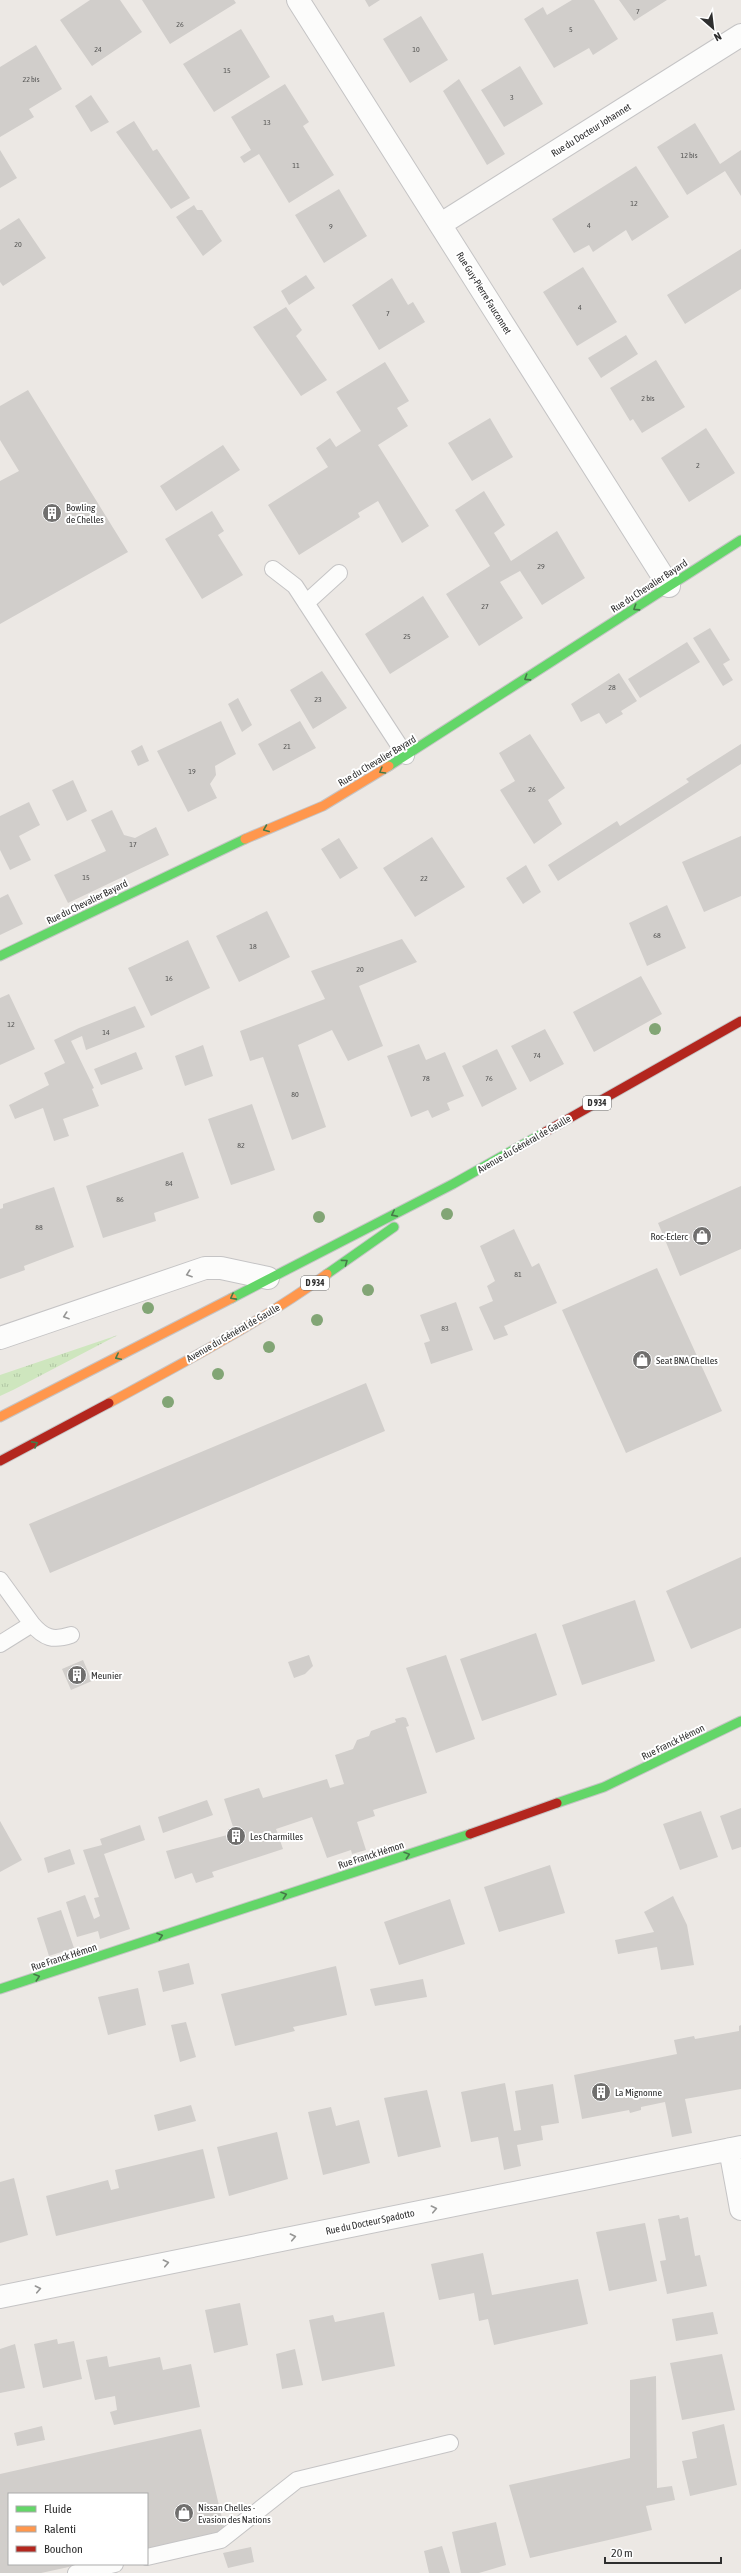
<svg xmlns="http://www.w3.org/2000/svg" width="741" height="2573" viewBox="0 0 741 2573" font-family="'Asap Condensed',sans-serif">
<defs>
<pattern id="grass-tufts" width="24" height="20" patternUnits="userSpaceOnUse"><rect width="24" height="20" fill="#cee6be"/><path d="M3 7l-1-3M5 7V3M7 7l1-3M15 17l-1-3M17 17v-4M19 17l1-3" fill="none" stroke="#b1c6a4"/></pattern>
</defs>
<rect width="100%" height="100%" fill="#ece8e4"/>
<path fill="url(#grass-tufts)" d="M118 1335 13 1390 0 1396V1375Z"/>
<path fill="#d1cecb" d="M90 0H120L142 32 92 66 60 20Z
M142 0H234L236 3 170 44Z
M365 0H380L369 7Z
M572 0H594L618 39 593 55 589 48 554 68 524 19 543 7 547 15Z
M619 0H667L634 21Z
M421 16 448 60 410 83 383 39Z
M241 29 270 77 214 112 183 64Z
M36 45 62 89 29 109 34 117 0 137V67Z
M520 66 543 104 504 127 481 90Z
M459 79 505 154 487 165 443 91Z
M285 84 309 122 303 126 334 175 289 203 259 154 244 163 240 157 251 150 231 117Z
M91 95 109 122 91 132 75 106Z
M134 121 153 151 157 149 190 198 171 209 116 132Z
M695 123 720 164 741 150V196L725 171 687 195 657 147Z
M0 150 17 178 0 188Z
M636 166 669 217 632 241 626 230 593 252 589 245 574 253 552 219Z
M339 189 367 236 324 263 295 215Z
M194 205 197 210H202L222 241 203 256 176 217Z
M19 218 46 258 3 286 0 282V230Z
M741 249V289L685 324 667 295Z
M583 267 617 322 577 346 543 292Z
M306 275 315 288 289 305 281 291Z
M392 278 408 305 413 302 425 322 379 350 352 305Z
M286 307 302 330 296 336 327 380 301 396 253 327Z
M626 335 638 354 601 378 588 358Z
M656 360 685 407 642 433 633 419 630 421 610 388Z
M385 362 409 401 397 408 408 426 378 445 429 526 402 543 378 501 358 513 360 517 299 555 268 505 328 467 316 448 330 438 336 447 361 431 336 392Z
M28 390 128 552 0 624V481L19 471 0 440V406Z
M490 418 513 457 472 481 448 443Z
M706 428 735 473 689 502 661 458Z
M223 445 240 470 176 511 160 486Z
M484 491 505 525 494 533 511 561 557 531 585 578 542 605 520 571 500 582 523 618 479 646 446 594 490 566 455 510Z
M212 511 224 531 218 535 243 575 202 599 165 539Z
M423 596 449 637 390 674 365 634Z
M710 628 730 660 723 664 733 680 723 686 693 638Z
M687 642 700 662 640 698 628 679Z
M322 671 347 708 313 729 290 690Z
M619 673 637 701 621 711 623 714 606 724 599 713 581 722 571 704Z
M238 698 252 725 242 732 228 704Z
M221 721 236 754 215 766 216 775 210 784 217 798 188 812 157 751Z
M300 721 316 748 273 771 258 744Z
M530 734 565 788 548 800 562 824 534 844 500 790 515 781 499 753Z
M741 744V764L558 881 548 865 617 821 620 826 689 782 686 779Z
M142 745 149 761 138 766 131 751Z
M73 780 87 811 67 821 52 790Z
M29 802 40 825 19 836 31 860 10 870 0 850V816Z
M112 810 124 835 135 838 156 827 169 855 68 903 54 875 106 851 91 820Z
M741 836V896L704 912 682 862Z
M432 837 465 887 415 917 383 868Z
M339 838 358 868 340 879 321 849Z
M526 865 541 892 523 904 506 878Z
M8 894 23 924 0 935V898Z
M667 905 686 948 647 966 629 923Z
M267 911 290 957 239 982 216 936Z
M402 939 417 962 359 986 383 1046 348 1061 332 1030 298 1045 326 1127 292 1140 263 1057 250 1061 240 1031 325 999 311 971Z
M188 940 210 988 151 1016 128 968Z
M641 976 662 1014 594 1052 573 1012Z
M9 994 35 1049 0 1065V998Z
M135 1006 145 1027 86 1050 82 1036 71 1041 94 1088 92 1089 99 1106 63 1119 69 1136 54 1141 43 1108 15 1119 9 1105 49 1085 44 1073 65 1063 54 1040 79 1028Z
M545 1029 564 1064 530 1082 511 1046Z
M419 1044 426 1060 445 1052 464 1096 447 1103 450 1110 432 1118 428 1110 411 1117 387 1056Z
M203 1045 213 1076 185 1086 175 1056Z
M497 1049 517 1089 482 1107 462 1066Z
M136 1052 143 1069 101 1085 94 1069Z
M252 1104 275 1170 231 1185 208 1119Z
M183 1152 199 1198 154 1213 156 1221 103 1238 86 1186Z
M741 1186V1249L680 1276 658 1223Z
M54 1187 74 1247 24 1266 25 1270 0 1279V1209L3 1208V1204Z
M514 1229 532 1267 539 1263 557 1303 504 1326 508 1335 494 1340 479 1307 493 1301 487 1286 495 1281 480 1246Z
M657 1268 722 1411 626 1453 562 1310Z
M456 1302 473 1350 431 1364 424 1343 430 1341 420 1315Z
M366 1383 385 1431 50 1573 29 1524Z
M741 1557V1628L691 1649 666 1591Z
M635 1600 655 1661 582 1685 562 1625Z
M536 1633 557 1695 482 1721 460 1659Z
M309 1655 313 1666 305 1674 294 1678 288 1662Z
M446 1655 475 1739 436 1753 406 1668Z
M83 1660 92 1681 71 1690 62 1669Z
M403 1717 406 1718 409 1726 406 1727 427 1793 373 1810 375 1816 357 1822 366 1850 352 1854 351 1850 327 1858 312 1817 276 1829 283 1849 212 1872 214 1877 196 1883 192 1873 175 1879 166 1851 235 1833 224 1799 259 1788 263 1798 327 1779 330 1788 344 1784 335 1755 353 1749 357 1740 369 1736 371 1731 396 1722 395 1719Z
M207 1800 213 1815 163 1833 158 1817Z
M741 1808V1847L732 1850 720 1816Z
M701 1811 718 1857 680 1870 663 1824Z
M0 1821 22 1860 0 1872Z
M140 1825 145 1840 104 1854 130 1929 100 1939 98 1931 77 1937 66 1902 85 1895 94 1919 100 1916 94 1898 99 1897 83 1850 102 1845 100 1839Z
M70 1849 75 1864 48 1873 44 1858Z
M550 1865 565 1913 499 1932 484 1887Z
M673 1896 687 1925 694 1965 661 1970 657 1947 618 1954 615 1940 654 1932 644 1912Z
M450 1899 465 1944 399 1965 384 1922Z
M61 1910 74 1948 49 1956 37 1918Z
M189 1963 194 1984 163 1992 158 1971Z
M336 1966 347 2015 293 2027 295 2031 235 2046 221 1994Z
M423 1979 427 1997 375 2006 370 1989Z
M138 1988 146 2025 108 2035 98 1997Z
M186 2022 196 2057 180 2062 171 2025Z
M741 2025V2089L685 2099 692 2133 672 2137 665 2102 641 2107V2110L630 2113 629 2110 582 2119 574 2075 677 2054 674 2040 694 2036 695 2039 739 2031V2026Z
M505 2083 514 2131 521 2130 515 2091 553 2084 559 2123 541 2126 543 2140 517 2145 521 2166 504 2170 498 2137 471 2142 461 2092Z
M427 2090 441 2147 398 2157 384 2098Z
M191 2105 196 2121 158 2131 154 2115Z
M331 2107 336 2126 359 2120 370 2163 323 2175 308 2112Z
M277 2132 288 2179 229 2196 217 2147Z
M203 2149 215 2198 56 2236 46 2196 108 2180 111 2190 119 2188 115 2170Z
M14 2178 28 2235 0 2243V2182Z
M679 2215 680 2219 688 2217 695 2256 700 2255 707 2286 667 2294 660 2261 666 2260 658 2219Z
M645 2223 657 2281 609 2291 596 2232Z
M483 2253 492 2295 578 2279 588 2324 494 2345 488 2319 479 2321 474 2293 439 2300 431 2264Z
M240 2303 248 2345 214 2353 205 2310Z
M384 2312 395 2366 322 2381 309 2320 333 2315 335 2322Z
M713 2312 718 2334 676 2341 672 2319Z
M57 2339 58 2344 74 2341 82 2379 43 2388 34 2344Z
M15 2344 25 2388 0 2393V2349Z
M295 2349 303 2385 282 2389 276 2354Z
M722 2354 735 2410 682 2420 670 2363Z
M107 2356 109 2367 160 2357 163 2370 191 2364 200 2407 114 2425 110 2412 117 2410 115 2396 95 2400 86 2360Z
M656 2376 657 2488 672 2486 675 2500 646 2506 652 2530 530 2558 509 2485 630 2458V2380Z
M724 2424 737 2485 690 2496 682 2461 697 2458 692 2432Z
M42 2426 45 2440 17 2446 14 2433Z
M201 2429 225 2531 147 2549V2494H9V2564L78 2565 41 2573H0V2474Z
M496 2522 506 2565 479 2573H461L452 2532Z
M442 2546 450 2573H429L424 2551Z
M251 2547 254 2562 228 2568 223 2553Z"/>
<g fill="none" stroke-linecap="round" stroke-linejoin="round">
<g stroke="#c5c4c5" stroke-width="18">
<path id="lane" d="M273 569 295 586 406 756
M306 603 339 573
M0 1580 32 1624
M0 1644 32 1624C44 1638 53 1641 71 1635
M147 2557 221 2540 297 2480 450 2443
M76 2573 115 2564"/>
</g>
<g stroke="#c5c4c5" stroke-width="24">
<path id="street" d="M298 0 669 586
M441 224 741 35
M0 1338 205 1268H221L268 1278
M730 2149 741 2209
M0 2297 741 2147"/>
</g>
<g stroke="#c5c4c5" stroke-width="11">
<path id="fast" d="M389 766 741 540
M0 956 245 839
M327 1274 394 1227
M232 1298 453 1184 545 1132
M557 1803 604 1787 741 1721
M0 1989 470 1834"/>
</g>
<g stroke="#c5c4c5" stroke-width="11">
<path id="slow" d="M245 839 323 806 389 766
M109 1403C183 1363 259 1323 327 1274
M0 1417 232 1298"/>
</g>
<g stroke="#c5c4c5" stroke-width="11">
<path id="jam" d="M545 1132 741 1021
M0 1461 109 1403
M470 1834 557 1803"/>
</g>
<use href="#lane" stroke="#fcfcfb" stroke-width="16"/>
<use href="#street" stroke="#fcfcfb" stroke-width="22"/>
<use href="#fast" stroke="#63d668" stroke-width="9"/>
<use href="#slow" stroke="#ff974d" stroke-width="9"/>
<use href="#jam" stroke="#b3261e" stroke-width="9"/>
</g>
<g fill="#82a575">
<circle cx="655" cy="1029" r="6"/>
<circle cx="447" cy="1214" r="6"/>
<circle cx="319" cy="1217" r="6"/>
<circle cx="368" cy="1290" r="6"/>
<circle cx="148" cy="1308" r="6"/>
<circle cx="317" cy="1320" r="6"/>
<circle cx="269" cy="1347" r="6"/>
<circle cx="218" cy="1374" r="6"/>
<circle cx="168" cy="1402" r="6"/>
</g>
<defs><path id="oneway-chevron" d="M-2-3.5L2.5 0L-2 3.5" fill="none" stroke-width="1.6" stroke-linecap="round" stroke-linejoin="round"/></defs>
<g stroke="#467a48">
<use href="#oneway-chevron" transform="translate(636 608) rotate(147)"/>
<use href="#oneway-chevron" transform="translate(527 678) rotate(147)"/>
<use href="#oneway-chevron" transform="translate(382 771) rotate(149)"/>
<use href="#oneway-chevron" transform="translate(266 829) rotate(158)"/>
<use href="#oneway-chevron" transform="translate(394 1214) rotate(153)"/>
<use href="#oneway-chevron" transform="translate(345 1262) rotate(-36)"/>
<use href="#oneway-chevron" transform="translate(233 1297) rotate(152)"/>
<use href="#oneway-chevron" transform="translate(118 1357) rotate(153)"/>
<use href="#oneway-chevron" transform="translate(35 1444) rotate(-29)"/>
<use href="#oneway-chevron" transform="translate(407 1855) rotate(-18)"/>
<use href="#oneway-chevron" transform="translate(284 1895) rotate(-18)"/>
<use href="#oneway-chevron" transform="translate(160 1936) rotate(-18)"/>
<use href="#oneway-chevron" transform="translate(37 1977) rotate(-18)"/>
</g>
<g stroke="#959594">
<use href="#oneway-chevron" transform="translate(189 1274) rotate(161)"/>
<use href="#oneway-chevron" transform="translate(66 1316) rotate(161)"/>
<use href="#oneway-chevron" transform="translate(434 2209) rotate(-12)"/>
<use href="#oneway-chevron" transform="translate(293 2237) rotate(-12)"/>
<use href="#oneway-chevron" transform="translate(166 2263) rotate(-12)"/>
<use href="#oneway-chevron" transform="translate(38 2289) rotate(-12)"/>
</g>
<defs>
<g id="building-disc" transform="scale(1)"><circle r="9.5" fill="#706f6e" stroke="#fff"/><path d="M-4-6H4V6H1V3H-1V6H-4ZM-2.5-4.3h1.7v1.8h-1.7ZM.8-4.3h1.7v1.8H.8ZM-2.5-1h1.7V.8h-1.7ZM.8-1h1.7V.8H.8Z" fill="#fff"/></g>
<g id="shop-disc" transform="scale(1)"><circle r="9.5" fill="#706f6e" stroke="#fff"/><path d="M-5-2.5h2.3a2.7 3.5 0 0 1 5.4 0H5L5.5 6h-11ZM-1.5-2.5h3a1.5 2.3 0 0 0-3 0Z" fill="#fff"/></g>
</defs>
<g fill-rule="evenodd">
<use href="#building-disc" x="52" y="513"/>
<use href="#shop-disc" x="702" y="1236"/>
<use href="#shop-disc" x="642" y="1360"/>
<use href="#building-disc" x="77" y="1675"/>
<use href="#building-disc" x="236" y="1836"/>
<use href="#building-disc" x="601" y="2092"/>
<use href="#shop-disc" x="184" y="2513"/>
</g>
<g text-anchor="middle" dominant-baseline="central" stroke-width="4" stroke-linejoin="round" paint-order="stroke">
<g font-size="8" fill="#585857">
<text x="638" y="11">7</text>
<text x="180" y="24">26</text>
<text x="571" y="29">5</text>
<text x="98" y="49">24</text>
<text x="416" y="49">10</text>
<text x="227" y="70">15</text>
<text x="31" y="79">22 bis</text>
<text x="512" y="97">3</text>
<text x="267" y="122">13</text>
<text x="689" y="155">12 bis</text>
<text x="296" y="165">11</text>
<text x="634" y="203">12</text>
<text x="589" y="225">4</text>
<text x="331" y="226">9</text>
<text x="18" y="244">20</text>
<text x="580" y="307">4</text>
<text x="388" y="313">7</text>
<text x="648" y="398">2 bis</text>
<text x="698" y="465">2</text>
<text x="541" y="566">29</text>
<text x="485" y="606">27</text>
<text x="407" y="636">25</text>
<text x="612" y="687">28</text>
<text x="318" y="699">23</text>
<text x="287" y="746">21</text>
<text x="192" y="771">19</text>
<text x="532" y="789">26</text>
<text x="133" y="844">17</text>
<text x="86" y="877">15</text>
<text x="424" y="878">22</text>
<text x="657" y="935">68</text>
<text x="253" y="946">18</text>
<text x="360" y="969">20</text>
<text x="169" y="978">16</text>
<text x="11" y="1024">12</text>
<text x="106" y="1032">14</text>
<text x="537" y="1055">74</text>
<text x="426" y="1078">78</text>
<text x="489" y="1078">76</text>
<text x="295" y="1094">80</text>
<text x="241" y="1145">82</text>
<text x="169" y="1183">84</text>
<text x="120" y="1199">86</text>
<text x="39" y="1227">88</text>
<text x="518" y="1274">81</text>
<text x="445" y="1328">83</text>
</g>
<g fill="#fff" stroke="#6d6d6d" stroke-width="1">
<rect x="583" y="1096" width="28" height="14" rx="3"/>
<rect x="301" y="1276" width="28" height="14" rx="3"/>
</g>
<g font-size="9" font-weight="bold" fill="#2e2e2e">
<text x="597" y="1103">D 934</text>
<text x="315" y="1283">D 934</text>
</g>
<g font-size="10" fill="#2e2e2e" stroke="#fff">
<text transform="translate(591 130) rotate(-32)">Rue du Docteur Johannet</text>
<text transform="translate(484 293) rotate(58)">Rue Guy-Pierre Fauconnet</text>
<text transform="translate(649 586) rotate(-33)">Rue du Chevalier Bayard</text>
<text transform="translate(377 761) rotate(-31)">Rue du Chevalier Bayard</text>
<text transform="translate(87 902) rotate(-26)">Rue du Chevalier Bayard</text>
<text transform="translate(524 1144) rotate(-30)">Avenue du Général de Gaulle</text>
<text transform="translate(233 1333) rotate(-30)">Avenue du Général de Gaulle</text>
<text transform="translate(673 1742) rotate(-26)">Rue Franck Hémon</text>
<text transform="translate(371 1855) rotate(-18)">Rue Franck Hémon</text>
<text transform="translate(64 1957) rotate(-18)">Rue Franck Hémon</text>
<text transform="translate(370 2222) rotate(-12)">Rue du Docteur Spadotto</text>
</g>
<g font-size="10" fill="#2e2e2e" stroke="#fff" text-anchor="start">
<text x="66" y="507">Bowling<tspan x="66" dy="12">de Chelles</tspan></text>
<text x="688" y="1236" text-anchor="end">Roc-Eclerc</text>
<text x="656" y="1360">Seat BNA Chelles</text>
<text x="91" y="1675">Meunier</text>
<text x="250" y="1836">Les Charmilles</text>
<text x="615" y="2092">La Mignonne</text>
<text x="198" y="2507">Nissan Chelles -<tspan x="198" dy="12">Evasion des Nations</tspan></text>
</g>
</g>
<rect x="8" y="2493" width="140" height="72" fill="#ffffff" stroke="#ababab"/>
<rect x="16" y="2506" width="20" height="6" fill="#63d668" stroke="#ababab"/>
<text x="44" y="2513" font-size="12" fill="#2e2e2e">Fluide</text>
<rect x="16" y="2526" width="20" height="6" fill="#ff974d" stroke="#ababab"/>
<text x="44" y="2533" font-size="12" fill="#2e2e2e">Ralenti</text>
<rect x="16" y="2546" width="20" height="6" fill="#b3261e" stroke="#ababab"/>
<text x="44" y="2553" font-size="12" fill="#2e2e2e">Bouchon</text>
<g transform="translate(713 28) rotate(152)" stroke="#ffffff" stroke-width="3" paint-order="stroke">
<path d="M0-3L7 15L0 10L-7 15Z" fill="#2e2e2e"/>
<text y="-6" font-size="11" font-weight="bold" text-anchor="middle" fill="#2e2e2e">N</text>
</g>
<path d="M605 2557v6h116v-6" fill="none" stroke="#2e2e2e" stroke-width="2"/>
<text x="611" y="2557" font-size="12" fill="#2e2e2e" stroke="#ffffff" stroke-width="3" paint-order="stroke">20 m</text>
</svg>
